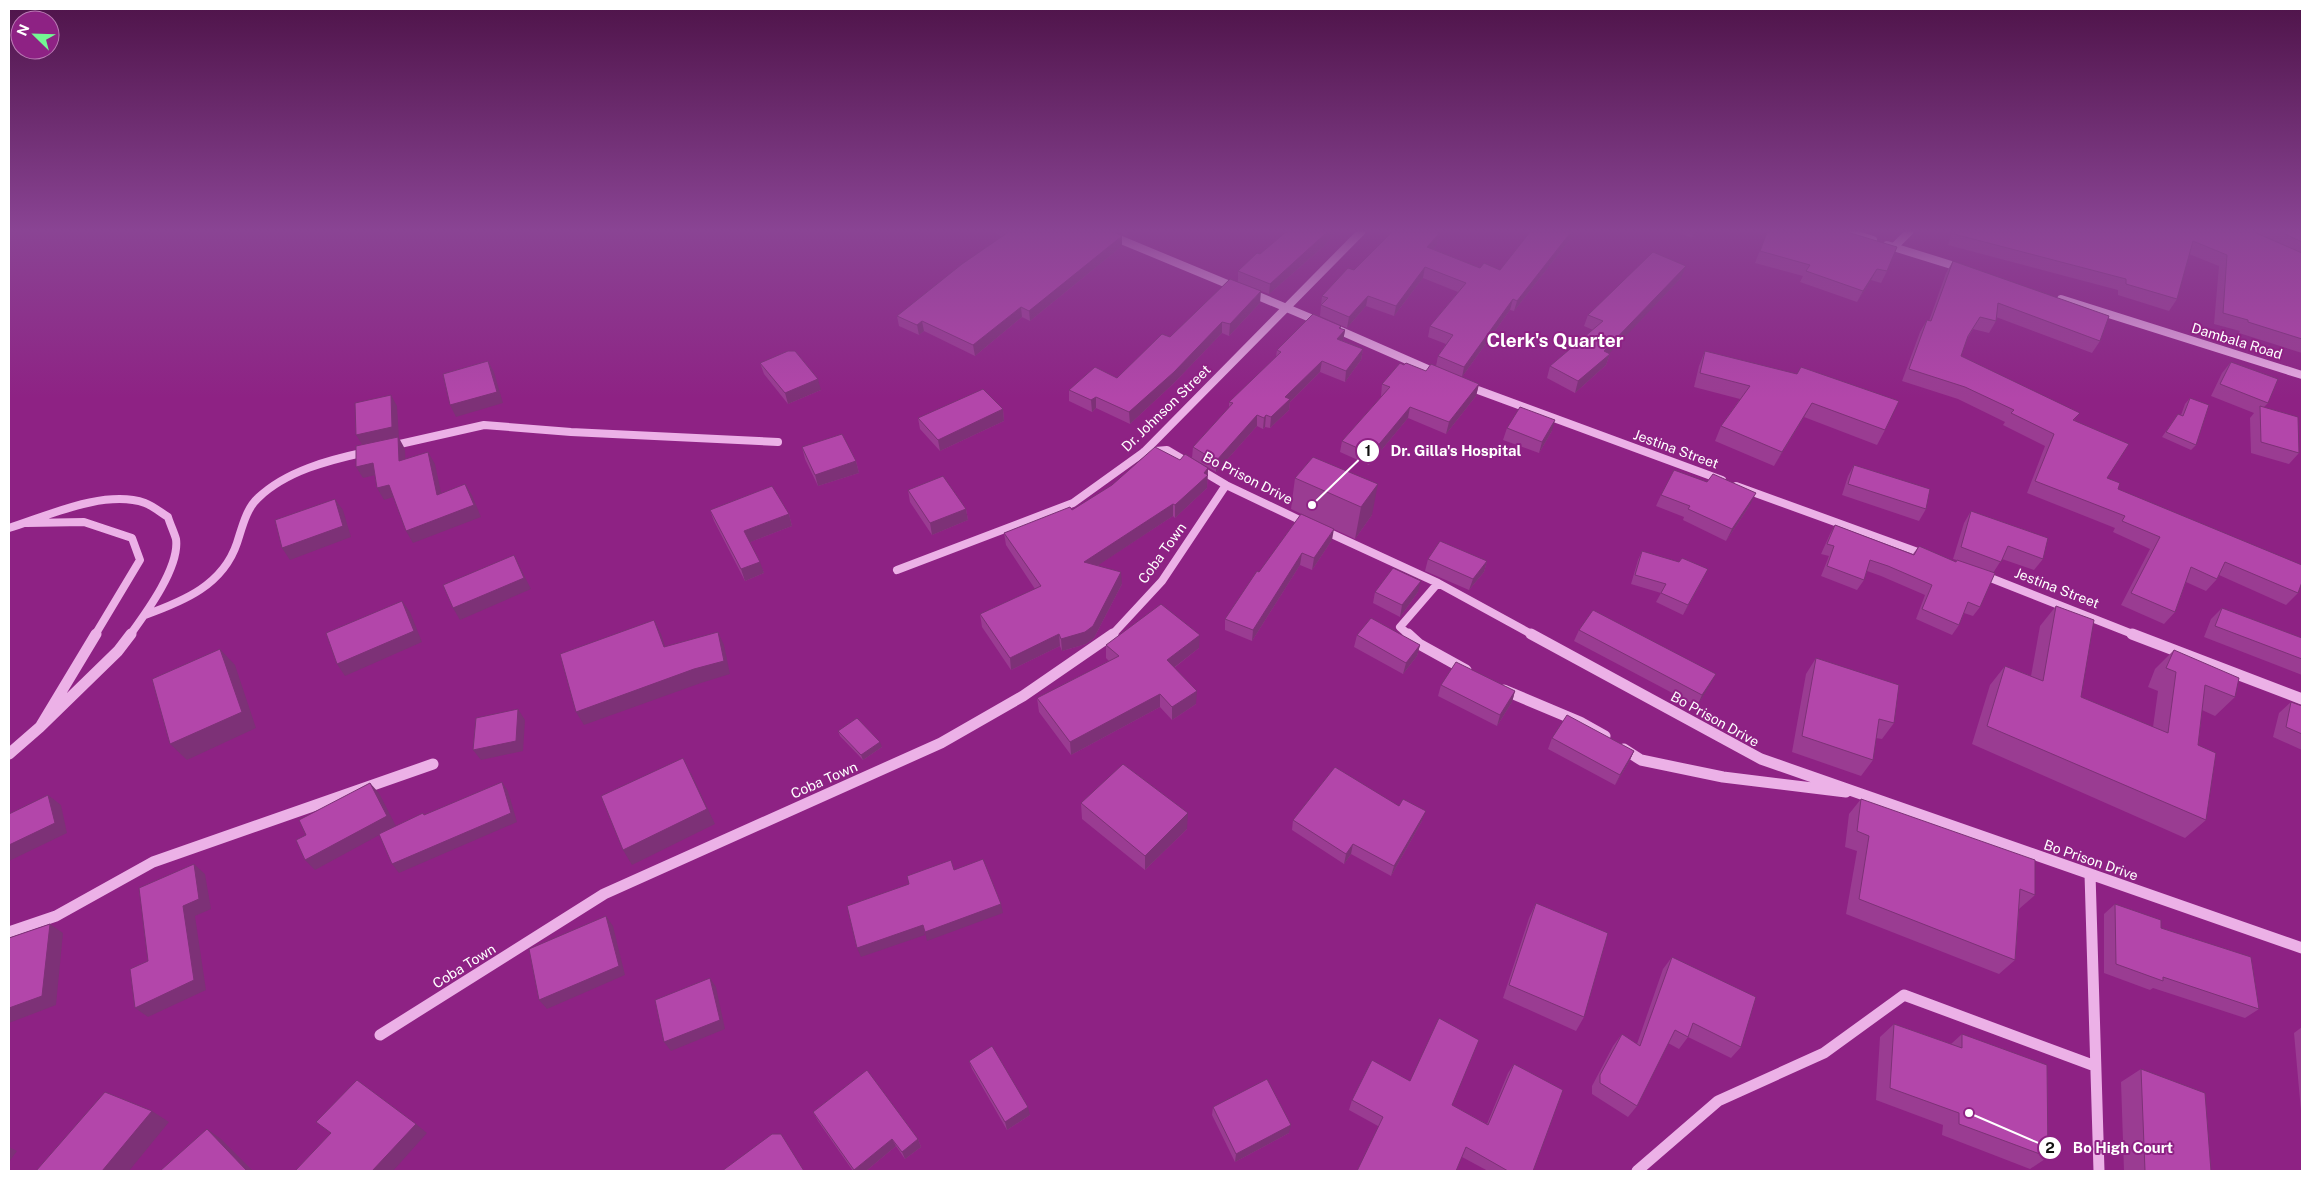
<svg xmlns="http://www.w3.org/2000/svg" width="2311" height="1180" viewBox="0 0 2311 1180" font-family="'Public Sans',sans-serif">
<rect width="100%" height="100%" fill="#8e2284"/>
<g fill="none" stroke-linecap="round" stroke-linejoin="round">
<path stroke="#ecb1e7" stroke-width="8" d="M1102 232 1237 288
M1849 232 1873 240
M1887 245 1961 268
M1894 247 1909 232
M1251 293 1320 322
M2061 299 2302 375
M1334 328 1439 374
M1467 386 1722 480
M391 446 484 425 571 432 778 442
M1144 452 1167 450 1226 485 1308 524
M1736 486 1926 555
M27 523 84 522 132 538 140 560 95 635
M9 528C47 516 105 489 145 503 153 506 160 512 168 517 170 524 174 532 176 539 180 567 146 613 130 635
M1323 530 1438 583 1533 635
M897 570 1073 503 1144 452 1361 232
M1983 575 2135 635
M145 615C184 601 223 585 237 543 242 528 246 509 258 498 286 471 329 460 366 452
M1112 635 1162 581 1226 485
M1409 635 1400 627 1438 583"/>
<path stroke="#ecb1e7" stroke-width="11" d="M96 634 40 727 118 651 131 634
M1408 634 1419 644 1466 670
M1531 634 1761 759 2302 948
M2132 634 2302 699
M1504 690 1580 722 1605 736
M1624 749 1641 760 1723 777 1846 792
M9 754 40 727
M2090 874 2099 1171
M9 932 56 916 153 862 433 764
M380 1035 604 894 941 743 1023 696 1113 634
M1637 1171 1718 1101 1824 1053 1904 995 2095 1066"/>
</g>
<path fill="#9a3c92" d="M994 232H1114L1122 246 1030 321 1022 317 975 356 924 331 919 335 899 326 897 316 1002 237Z
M1118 232H1131L1127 236Z
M1286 232H1336L1324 246 1269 294 1238 282V271L1260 254Z
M1392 232H1442L1438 236 1437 245 1433 249 1480 268 1500 270 1530 232H1576L1514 311 1510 310 1462 377 1479 384 1476 396 1446 434 1408 418 1369 465 1340 452 1342 441 1382 396H1381L1382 384 1426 371 1436 366 1438 356 1446 344 1428 337 1430 326 1458 292 1423 278 1394 316 1366 306 1347 328 1320 316 1322 296 1354 270Z
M1678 232H1698L1692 238Z
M1767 232 1887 271 1881 283 1871 280 1857 302 1800 282 1803 276 1755 263Z
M1952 232H2302V353L2239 333 2240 331 2214 324 2219 266 2189 254 2177 299 2169 311 2118 295V290L1948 245Z
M1953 261 2100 341 2092 353 1996 317V321L1989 333 1973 329 1967 339 1961 356 2075 420 2107 478 2118 489 2298 593 2286 605 2219 575 2217 579 2206 591 2186 582 2175 612 2164 624 2121 605 2150 549 2113 532 2115 528 2027 493 2045 446 2003 425 2005 422 1958 399 1902 381 1920 332 1927 320 1929 321 1946 273Z
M1681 278 1609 353 1610 354 1606 365 1575 393 1547 378 1550 366 1593 330 1584 326 1588 315Z
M1260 303 1229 336 1222 333 1174 383 1130 424 1096 408 1092 412 1069 401V390L1117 378 1170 337Z
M1341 329 1345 330 1343 341 1363 349 1361 360 1345 382 1320 372 1290 402 1289 410 1270 428 1265 427 1263 429 1257 426 1216 472 1192 458 1193 447 1229 408V402L1276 357 1277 350Z
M1705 351 1885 430 1877 445 1804 417 1774 466 1715 441 1721 426 1740 399 1694 387 1699 366Z
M2231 362 2268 403 2264 407 2299 453 2289 464 2251 453 2250 418 2254 413 2211 396 2222 373Z
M760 363 821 390 788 404 764 374Z
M2190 398 2196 445 2191 450 2162 437 2178 414 2181 415 2185 404Z
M1003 409 1004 421 940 451 920 429 918 418Z
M1507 428 1552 431 1539 453 1503 440Z
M802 447 856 461 859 473 818 486 805 459Z
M1313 457 1372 515 1355 539 1291 509 1295 478Z
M1180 460 1208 468 1207 488 1175 518 1173 516 1098 565 1122 584 1094 638 1086 644 1062 651 1060 646 1011 670 982 627 980 614 1035 589 1006 545 1004 533 1072 510Z
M1854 465 1926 509 1919 521 1842 495 1848 476Z
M908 490 966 509 968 520 932 535 910 502Z
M1661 495 1750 505 1726 541 1683 520 1684 517 1656 506Z
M710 510 789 514 792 526 750 542 764 573 745 581 714 521Z
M1971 511 2043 559 2034 570 2002 559 1993 573 1980 607 1973 616 1964 613 1959 625 1952 635 1916 619 1925 595 1881 576 1867 571 1864 580 1857 590 1821 576 1829 556 1821 554 1830 534 1835 525 1913 554 1919 546 1955 562 1957 560 1953 559 1964 523Z
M1332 540 1312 570 1300 565 1252 641 1225 630V619L1259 572Z
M1642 551 1703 579 1683 615 1656 602 1661 593 1631 584 1638 560Z
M1428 559 1487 561 1484 572 1469 590 1425 571Z
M1375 592H1418L1400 617 1373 603Z
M2056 606 2081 697 2153 727 2158 691 2148 687 2155 669 2174 650 2235 697 2215 716 2202 710 2198 745 2206 820 2185 838 1972 744 1990 685 2005 666 2031 676 2040 626Z
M2222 608 2302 638V675L2204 637 2211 619Z
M1579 630 1716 674 1697 706 1574 641Z
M1357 635 1420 645 1417 656 1403 674 1354 647Z
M1106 645 1199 648 1174 668 1196 704 1172 720 1160 707 1071 755 1039 712 1037 698 1109 661 1106 658Z
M1816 658 1894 723 1882 739 1876 738 1873 760 1861 776 1792 752 1806 674Z
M1441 685 1515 691 1512 702 1497 726 1438 696Z
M2291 702 2302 706V750L2273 737 2279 713Z
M838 731 882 747 863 760 840 736Z
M1552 738 1634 751 1629 762 1615 785 1548 749Z
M1861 799 2035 895 2019 909 2015 960 1999 974 1846 914 1857 851 1845 847 1849 814Z
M1081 803 1187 829 1145 870 1082 819Z
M1399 806 1422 821 1391 876 1351 854 1344 864 1292 830 1293 820Z
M1536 903 1584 1017 1576 1031 1503 998 1529 918Z
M2115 904 2161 928 2259 1009 2245 1018 2153 988 2150 990 2104 973V914Z
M1672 957 1741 1047 1731 1058 1688 1037 1679 1049 1668 1043 1637 1106 1628 1117 1592 1094V1086L1613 1046 1622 1034 1637 1044 1663 969Z
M1894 1024 1951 1044 1962 1034 2048 1157 2030 1169 1942 1135 1943 1125 1876 1100 1880 1037Z
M2302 1027V1111H2301L2294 1033Z
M969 1061 1030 1115 1007 1130 972 1069Z
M1514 1064 1533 1171H1488L1462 1157 1378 1126 1349 1110 1352 1100 1452 1105 1487 1124 1508 1073Z
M2141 1069 2211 1171H2124L2121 1082Z
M1213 1107 1289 1133 1235 1162 1212 1115Z
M813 1112 918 1139 921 1147 905 1159 896 1146 866 1171H853L818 1121Z"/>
<path fill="#7d3177" d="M1127 232H1131L1127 236Z
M1327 232H1336L1324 246 1269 294 1270 284Z
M1442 232 1438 236 1437 245 1425 257 1427 247 1434 233Z
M1571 232H1576L1514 311 1517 301Z
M1694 232H1698L1692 238Z
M1122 236V246L1030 321 1029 311Z
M1686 266 1681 278 1604 359 1610 354 1606 365 1575 393 1578 381 1604 351Z
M1425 267 1423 278 1394 316 1396 306Z
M1877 269 1871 280 1857 302 1863 291Z
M1261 291 1260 303 1229 336 1230 324Z
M1368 296 1366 306 1347 328 1349 317Z
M1513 299 1510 310 1462 377 1464 367Z
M1021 307 1022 317 975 356 973 345Z
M922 321 924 331 919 335 917 325Z
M1222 322V333L1174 383 1130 424 1129 412Z
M1341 326 1340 335 1345 330 1343 341 1337 339 1339 328Z
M1363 349 1361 360 1345 382 1346 371Z
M488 361 494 372 503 403 456 417 450 405Z
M1322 361 1320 372 1290 402 1289 410 1270 428 1271 417 1285 397Z
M818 379 821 390 788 404 785 393Z
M1479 384 1476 396 1446 434 1449 422Z
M391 395 397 406 399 438 405 449 406 473 363 446 356 435Z
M1096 397V408L1092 412 1091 400Z
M1812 403 1804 417 1774 466 1782 452Z
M1410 407 1408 418 1369 465 1371 454Z
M1003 409 1004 421 940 451 938 440Z
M1257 415V426L1216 472V461Z
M1266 415 1265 427 1263 429 1264 418Z
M1555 420 1552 431 1539 453 1542 442Z
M428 452 435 464 444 506 437 495Z
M856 461 859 473 818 486 815 475Z
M373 463 380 474 363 478 356 467Z
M1208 468 1207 488 1175 518V505Z
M465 484 472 495 481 517 413 543 406 531Z
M1378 484 1372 515 1355 539 1361 507Z
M389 485 396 496 384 500 377 488Z
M1756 493 1750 505 1726 541 1732 529Z
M335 499 343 510 351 537 290 560 282 548Z
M1173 504V516L1085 574 1084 562Z
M966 509 968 520 932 535 930 523Z
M789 514 792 526 748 543 744 531Z
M1334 529 1332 540 1312 570 1314 558Z
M1302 553 1300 565 1252 641 1253 630Z
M514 555 531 589 460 620 453 608Z
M1487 561 1484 572 1469 590 1473 579Z
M760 562 764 573 745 581 741 569Z
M1708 569 1703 579 1683 615 1688 605Z
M1121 572 1122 584 1094 638 1086 644 1062 651 1061 639Z
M1421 581 1418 592 1400 617 1402 605Z
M402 601 410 612 422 642 345 676 337 664Z
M654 620 661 634 670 661 664 647Z
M718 632 724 645 730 674 701 683 584 725 576 712Z
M1059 634 1060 646 1011 670 1010 658Z
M1200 635 1199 648 1167 673V660Z
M1420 645 1417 656 1403 674 1406 663Z
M220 649 235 665 256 728 187 760 170 744Z
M1716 674 1710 685 1697 706 1702 695Z
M1197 691 1196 704 1172 720V707Z
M1515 691 1512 702 1497 726 1500 715Z
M1160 694V707L1071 755 1070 742Z
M518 709 525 720 523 751 481 760 473 750Z
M880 742 882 747 863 760 861 755Z
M1634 751 1629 762 1615 785 1620 775Z
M691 773 715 824 632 865 623 850Z
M502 782 508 791 517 822 399 873 392 864Z
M370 783 379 793 396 826 315 870 305 860Z
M48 795 61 805 67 833 9 861V845Z
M1426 811 1422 821 1391 876 1394 866Z
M1188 813 1187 829 1145 870V856Z
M1353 844 1351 854 1344 864 1346 854Z
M194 864 205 874 211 909 195 916 206 990 148 1017 135 1008 183 906Z
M1001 904 1003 913 927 941 925 932Z
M606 916 613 926 625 975 547 1009 539 1000Z
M50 924 63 933 56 1005 9 1023V1008Z
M923 925 925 935 861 957 857 948Z
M710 978 716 987 725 1029 671 1051 664 1042Z
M1028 1107 1030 1115 1007 1130 1005 1122Z
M152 1111 169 1122 129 1171H102Z
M416 1124 427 1133 393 1171H372Z
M1291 1125 1289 1133 1235 1162 1236 1154Z
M207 1129 221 1139 253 1171H247Z
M892 1139 896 1146 866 1171H854V1170Z
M918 1139 921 1147 905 1159 902 1152Z
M9 1147 17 1151 9 1162Z"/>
<path fill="#b346aa" stroke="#7d3177" d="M1007 232H1114L1122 236 1029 311 1021 307 973 345 922 321 917 325 897 316 962 264 1007 233Z
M1286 232H1327L1270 284 1238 271 1257 253 1260 254Z
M1392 232H1435L1439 234 1427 247 1480 268 1484 263 1500 270 1530 232H1571L1517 301 1513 299 1464 367 1438 356 1453 335 1430 326 1466 283 1425 267 1396 306 1368 296 1349 317 1321 305 1328 298 1322 296 1348 268 1354 270Z
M1767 232H1847L1897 247 1887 271 1877 269 1863 291 1806 271 1810 265 1760 251Z
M1954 232H2254L2302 253V339L2248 322V320L2223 313 2227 255 2193 241 2177 299 2126 284V279L1954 234Z
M2281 232H2302V242Z
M1653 252 1686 266 1604 351 1610 354 1578 381 1550 366 1603 321 1588 315Z
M1953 261 2109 316 2100 341 1998 303 1996 321 1980 317 1968 336 1961 356 2080 413 2073 420 2129 444 2107 478 2120 483 2118 489 2302 565V582L2298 593 2225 562 2217 579 2191 567 2175 612 2131 593 2160 537 2122 521 2125 516 2035 481 2054 434 2011 413 2014 410 1965 387 1909 369 1927 320 1931 321Z
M1230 279 1261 291 1230 324 1222 322 1174 372 1129 412 1096 397 1091 400 1069 390 1095 367 1117 378 1162 334 1170 337Z
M1313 314 1341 326 1339 328 1345 330 1337 339 1363 349 1346 371 1322 361 1285 397 1290 399 1271 417 1266 415 1264 418 1257 415 1216 461 1193 447 1233 403 1229 402 1281 352 1277 350Z
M788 351H795L818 379 785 393 760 363Z
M1705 351 1797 374 1801 367 1899 401 1885 430 1812 403 1782 452 1721 426 1750 386 1700 373Z
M488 361 497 392 450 405 443 374Z
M2231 362 2278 379 2268 403 2220 384Z
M1400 363 1404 365 1406 363 1426 371 1431 364 1479 384 1449 422 1410 407 1371 454 1342 441 1390 387 1382 384Z
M983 389 1003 409 938 440 918 418Z
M391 395 392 427 356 435 355 403Z
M2190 398 2209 405 2196 445 2166 432 2178 414 2183 416Z
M2260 406 2298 417 2299 453 2261 442Z
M1520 407 1555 420 1542 442 1507 428Z
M842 434 856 461 815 475 802 447Z
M398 437 399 461 428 452 437 495 465 484 474 505 406 531 389 485 377 488 373 463 356 467V446Z
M1155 447 1180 460 1185 454 1208 468 1204 473 1208 475 1175 505 1173 504 1084 562 1121 572 1093 626 1085 632 1061 639 1059 634 1010 658 980 614 1041 586 1004 533 1070 507 1072 510 1112 485Z
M1313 457 1378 484 1361 507 1295 478Z
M1854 465 1930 489 1926 509 1848 484Z
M1674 470 1707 482 1713 474 1756 493 1732 529 1688 509 1690 506 1661 495Z
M943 476 966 509 930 523 908 490Z
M772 486 789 514 744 531 760 562 741 569 710 510Z
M335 499 343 526 282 548 275 520Z
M1971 511 2048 538 2043 559 2008 546 2001 562 1961 547Z
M1301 514 1334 529 1314 558 1302 553 1253 630 1225 619 1257 571 1259 572Z
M1835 525 1914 555 1919 546 1956 562 1957 560 1995 573 1980 607 1968 602 1959 625 1922 609 1932 585 1888 566 1870 560 1864 580 1827 566 1834 546 1827 544Z
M1440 541 1487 561 1473 579 1428 559Z
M1642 551 1679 562 1682 558 1708 569 1688 605 1661 593 1666 584 1635 575Z
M514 555 524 578 453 608 443 585Z
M1393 568 1421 581 1402 605 1375 592Z
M402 601 414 631 337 664 326 633Z
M1161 604 1200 635 1167 660 1197 691 1172 707 1160 694 1070 742 1037 698 1119 656 1106 645Z
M2056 606 2094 620 2081 697 2168 733 2176 672 2166 668 2174 650 2239 678 2235 697 2205 685 2198 745 2216 753 2206 820 1987 726 2005 666 2043 681Z
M2222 608 2302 638V659L2215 626Z
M1593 610 1716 674 1702 695 1579 630Z
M1371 618 1420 645 1406 663 1357 635Z
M654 620 664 647 718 632 724 661 694 669 576 712 560 654Z
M220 649 242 712 170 744 152 679Z
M1816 658 1899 685 1894 723 1879 719 1873 760 1802 736Z
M1456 662 1515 691 1500 715 1441 685Z
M2291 702 2302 706V734L2286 727Z
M518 709 516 741 473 750 476 718Z
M1567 715 1634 751 1620 775 1552 738Z
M857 718 880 742 861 755 838 731Z
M683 758 707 809 623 850 601 796Z
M1123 764 1188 813 1145 856 1081 803Z
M1335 767 1399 806 1403 799 1426 811 1394 866 1353 844 1346 854 1293 820Z
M502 782 511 813 392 864 379 834 423 813 424 815Z
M370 783 387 816 305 860 296 840 306 835 299 820Z
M48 795 55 823 9 845V814Z
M1861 799 2035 860V895L2020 889 2015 960 1859 899 1869 836 1857 831Z
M983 859 1001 904 925 932 923 925 857 948 847 906 909 884 907 876 951 860 954 870Z
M194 864 199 899 183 906 194 980 135 1008 130 969 148 961 139 888Z
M1536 903 1608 933 1584 1017 1509 985Z
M2115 904 2161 920V928L2251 957 2259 1009 2163 977V981L2116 964Z
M606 916 619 966 539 1000 529 949Z
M50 924 42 996 9 1008V938Z
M1672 957 1756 997 1741 1047 1693 1023 1688 1037 1675 1030 1637 1106 1600 1083V1075L1622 1034 1640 1046Z
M710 978 720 1020 664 1042 655 1000Z
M1439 1018 1479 1040 1452 1105 1488 1125 1514 1064 1563 1090 1533 1171H1508L1466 1147 1456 1171H1357L1383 1117 1352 1100 1372 1060 1410 1081Z
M1894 1024 1962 1048V1034L2047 1065 2048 1157 1959 1124V1113L1890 1088Z
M992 1046 1028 1107 1005 1122 969 1061Z
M2141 1069 2205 1093 2211 1171H2145Z
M867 1070 918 1139 902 1152 892 1139 854 1170 813 1112Z
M1267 1079 1291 1125 1236 1154 1213 1107Z
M357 1080 416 1124 372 1171H295L331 1133 316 1122Z
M105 1092 152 1111 102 1171H36Z
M207 1129 247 1171H160Z
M772 1134H781L804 1171H722Z"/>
<linearGradient id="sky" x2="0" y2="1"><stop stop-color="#4e1349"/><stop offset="0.58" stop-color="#8a4494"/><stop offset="1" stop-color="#8a4494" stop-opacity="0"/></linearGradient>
<rect width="2311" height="398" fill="url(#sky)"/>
<g text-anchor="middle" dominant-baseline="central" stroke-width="4" stroke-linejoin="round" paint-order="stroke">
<g font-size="14" fill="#fff" stroke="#8e2284">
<text transform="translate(2237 341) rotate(17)">Dambala Road</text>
<text transform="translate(1166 408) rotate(-44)">Dr. Johnson Street</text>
<text transform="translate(1676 449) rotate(20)">Jestina Street</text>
<text transform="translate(1248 478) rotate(27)">Bo Prison Drive</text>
<text transform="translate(1162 553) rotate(-54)">Coba Town</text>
<text transform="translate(2057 588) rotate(21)">Jestina Street</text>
<text transform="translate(1715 719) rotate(29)">Bo Prison Drive</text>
<text transform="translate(824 780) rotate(-24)">Coba Town</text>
<text transform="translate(2091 860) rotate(19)">Bo Prison Drive</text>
<text transform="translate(464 966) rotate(-32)">Coba Town</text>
</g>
<g font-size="19" font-weight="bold" fill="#fff" stroke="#8e2284">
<text x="1555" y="340">Clerk's Quarter</text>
</g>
</g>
<path fill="none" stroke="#fff" stroke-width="2" d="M1312 505L1368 451M1969 1113L2050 1148"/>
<g fill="#fff" stroke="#8e2284" stroke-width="2">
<circle cx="1312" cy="505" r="5"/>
<circle cx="1969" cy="1113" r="5"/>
<circle cx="1368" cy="451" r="12"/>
<circle cx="2050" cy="1148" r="12"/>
</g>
<g font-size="15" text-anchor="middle" font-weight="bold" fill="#111">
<text x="1368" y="456">1</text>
<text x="2050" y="1153">2</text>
</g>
<g font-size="15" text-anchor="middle" font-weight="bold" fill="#fff" stroke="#8e2284" stroke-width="4" stroke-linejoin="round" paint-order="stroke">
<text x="1456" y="456">Dr. Gilla's Hospital</text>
<text x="2123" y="1153">Bo High Court</text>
</g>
<rect width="2311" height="1180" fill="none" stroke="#ffffff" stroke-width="20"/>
<g transform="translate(35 35) rotate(293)"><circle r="24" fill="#8e2284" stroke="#bb7ab5"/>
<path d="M0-4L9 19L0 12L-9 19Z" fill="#73f793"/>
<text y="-8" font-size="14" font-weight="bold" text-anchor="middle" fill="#ffffff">N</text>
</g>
</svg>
